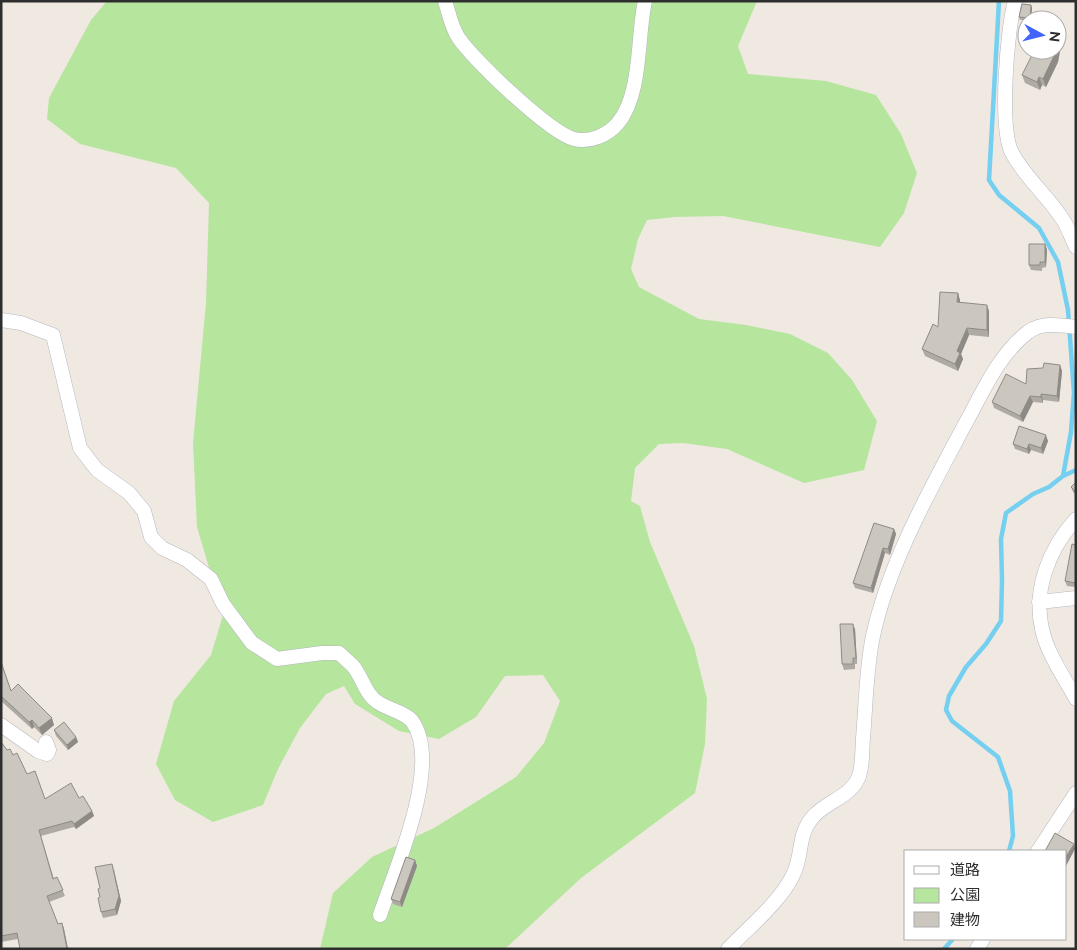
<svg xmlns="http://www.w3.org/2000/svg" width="1077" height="950" viewBox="0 0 1077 950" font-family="Raleway,'Noto Sans JP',sans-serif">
<rect width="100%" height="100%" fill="#efe9e1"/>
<path fill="#b6e59e" d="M107 1H757L738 46 748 74 826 81 876 95 901 134 917 173 904 213 880 247 723 216 675 217 647 220 638 239 631 269 639 287 699 319 746 325 790 334 828 353 852 380 877 421 864 470 804 483 727 449 683 443 659 444 635 468 631 501 640 506 650 542 694 646 707 699 705 744 695 793 581 878 505 949H320L333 893 372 857 434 828 516 777 544 743 560 701 543 675 505 676 476 717 439 739 399 731 355 704 344 686 326 694 300 728 278 769 263 805 213 822 175 800 156 764 174 701 211 655 223 615 197 527 193 443 206 303 209 203 176 168 80 144 47 119 49 98 91 20Z"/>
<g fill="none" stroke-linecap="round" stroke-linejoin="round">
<path stroke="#75cff0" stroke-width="4.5" d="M999 1 989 180 999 195 1039 228 1058 262 1068 310 1074 393 1071 432 1063 476 1049 487 1033 494 1006 513 1001 539 1002 580 1001 621 986 644 966 667 949 696 946 710 952 721 998 757 1010 791 1013 836 1009 851
M1063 476 1076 470
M944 949 953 939"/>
<g stroke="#b4b7c1" stroke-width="15">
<path id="minor" d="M445 1C449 13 451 26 458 37 472 59 550 133 574 139 590 143 608 135 618 123 642 94 637 37 645 1
M1015 1C1007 29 999 128 1012 153 1026 179 1050 198 1065 223 1069 231 1072 239 1076 247
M1 320 21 323 53 335 80 448 97 470 129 493 144 511 151 537 162 548 187 560 211 579 223 604 252 643 277 659 322 653H339C344 658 349 662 353 666 363 678 365 695 379 703 388 709 406 713 412 721 443 763 395 870 380 915
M1076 519C1049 549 1033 589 1042 629 1047 653 1064 677 1076 699
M1039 602 1076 598
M1 725 38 751 47 754 49 750 46 742
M1038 851 1076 793
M728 949C748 928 781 901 793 875 803 856 797 836 812 818 825 801 851 798 859 776 863 764 862 751 863 738 866 704 866 669 873 636 888 565 930 490 964 426 982 394 998 355 1028 332 1042 322 1059 325 1076 327
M977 949 983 939"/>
</g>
<use href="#minor" stroke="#fff" stroke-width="14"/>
</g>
<path fill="#afaba4" d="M1031 5 1032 8 1031 20H1020L1019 17Z
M1063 34 1058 62 1046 87 1042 85 1040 90 1025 83 1022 75Z
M1045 244 1047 250 1046 267 1042 268V271L1031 270 1029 265Z
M958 293 960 302 989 311V337L969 335 961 354 963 359 958 371 925 356 922 349 938 327Z
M1060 365 1062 371 1059 402 1043 400V403L1033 402 1023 422 994 408 992 402 1026 384 1043 368Z
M1048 441 1043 454 1031 450 1029 454 1015 449 1013 444Z
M1076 482V495L1073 492 1071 487Z
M894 529 896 534 890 555 885 553 873 593 855 588 853 583Z
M1076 545V587L1067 586 1065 581Z
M855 629 857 664H855V669L844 670 842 664Z
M1 661 11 691 54 725 42 735 34 727 32 729 1 701Z
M54 730 76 737 78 742 68 750 56 736Z
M1 742 7 750 13 755 45 799 79 798 92 811 94 816 76 829 74 827 41 836 54 879 57 877 65 896 49 902 58 924 62 923 64 929 68 949H20L18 939 1 942Z
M415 860 417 866 402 907 393 904 391 899Z
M114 869 121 901 117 915 103 918 101 912 100 888Z"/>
<path fill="#8e8b86" d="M1031 5 1032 8 1031 20 1030 18Z
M1060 26 1063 34 1058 62 1046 87 1043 79 1056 50H1057V43Z
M1039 77 1042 85 1040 90 1037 82Z
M1045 244 1047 250 1046 267 1045 262Z
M958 293 960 300V308L957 302Z
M987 305 989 311V337L987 330Z
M967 328 969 335 961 354 963 359 958 371 955 364 957 351Z
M1060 365 1062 371 1059 402 1057 396Z
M1041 394 1043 400V403L1041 397Z
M1030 396 1033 402 1023 422 1020 416Z
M1046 435 1048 441 1043 454 1041 448Z
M1029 444 1031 450 1029 454 1027 449Z
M894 529 896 534 890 555 888 549Z
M883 548 885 553 873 593 871 588Z
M853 624 855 629 857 664 856 658Z
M52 718 54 725 42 735 39 728Z
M32 720 34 727 32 729 29 722Z
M76 737 78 742 68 750 67 745Z
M92 811 94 816 76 829 74 824Z
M1074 844 1075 849 1066 866V857Z
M415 860 417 866 402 907 400 902Z
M112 864 121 901 117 915 115 909Z
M62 923 64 929 68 949H67Z"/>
<path fill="#cbc7bf" stroke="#8e8b86" d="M1022 4 1031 5 1030 18 1019 17Z
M1057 26H1060L1057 43Z
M1033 50H1056L1055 54 1043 79 1039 77 1037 82 1022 75 1031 57Z
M1029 244H1045V262H1040V265H1029Z
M940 292 958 293 957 302 987 305V330L967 328 957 351 960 353 955 364 922 349 933 324 938 327Z
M1044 363 1060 365 1057 396 1041 394V397L1030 396 1020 416 992 402 1006 374 1026 384 1027 369 1043 368Z
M1019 426 1046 435 1041 448 1029 444 1027 449 1013 444Z
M1076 482V492L1071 487Z
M874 523 894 529 888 549 883 548 871 588 853 583Z
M1072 544 1076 545V583L1065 581Z
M840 624H853L856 658H853V664H842Z
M1 662 11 691 18 684 52 718 39 728 32 720 29 722 1 696Z
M64 722 76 737 67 745 54 730Z
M1 742 7 750 10 749 13 755 17 753 27 774 35 771 45 799 71 783 79 798 83 796 92 811 74 824 72 821 39 830 53 879 57 877 63 890 47 896 58 924 62 923 67 949H20L17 933 1 936Z
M1055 833 1074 844 1066 857V851H1045Z
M406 857 415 860 400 902 391 899Z
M112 864 119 896 115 909 101 912 98 898 100 897 98 889 100 888 95 867Z"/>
<rect width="1077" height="950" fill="none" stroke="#2e2e2e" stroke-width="5"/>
<rect x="904" y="850" width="162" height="90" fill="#ffffff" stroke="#ababab"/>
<rect x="914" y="866" width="25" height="8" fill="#ffffff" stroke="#ababab"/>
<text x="950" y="875" font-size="15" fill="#2e2e2e">道路</text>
<rect x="914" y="888" width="25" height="15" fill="#b6e59e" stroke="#ababab"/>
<text x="950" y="900" font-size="15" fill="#2e2e2e">公園</text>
<rect x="914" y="912" width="25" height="15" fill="#cbc7bf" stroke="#ababab"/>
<text x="950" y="925" font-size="15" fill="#2e2e2e">建物</text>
<g transform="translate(1042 35) rotate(97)"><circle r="24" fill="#ffffff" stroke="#ababab"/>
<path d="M0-4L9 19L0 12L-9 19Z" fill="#4264fb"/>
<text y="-8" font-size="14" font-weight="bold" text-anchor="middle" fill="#2e2e2e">N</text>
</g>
</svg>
